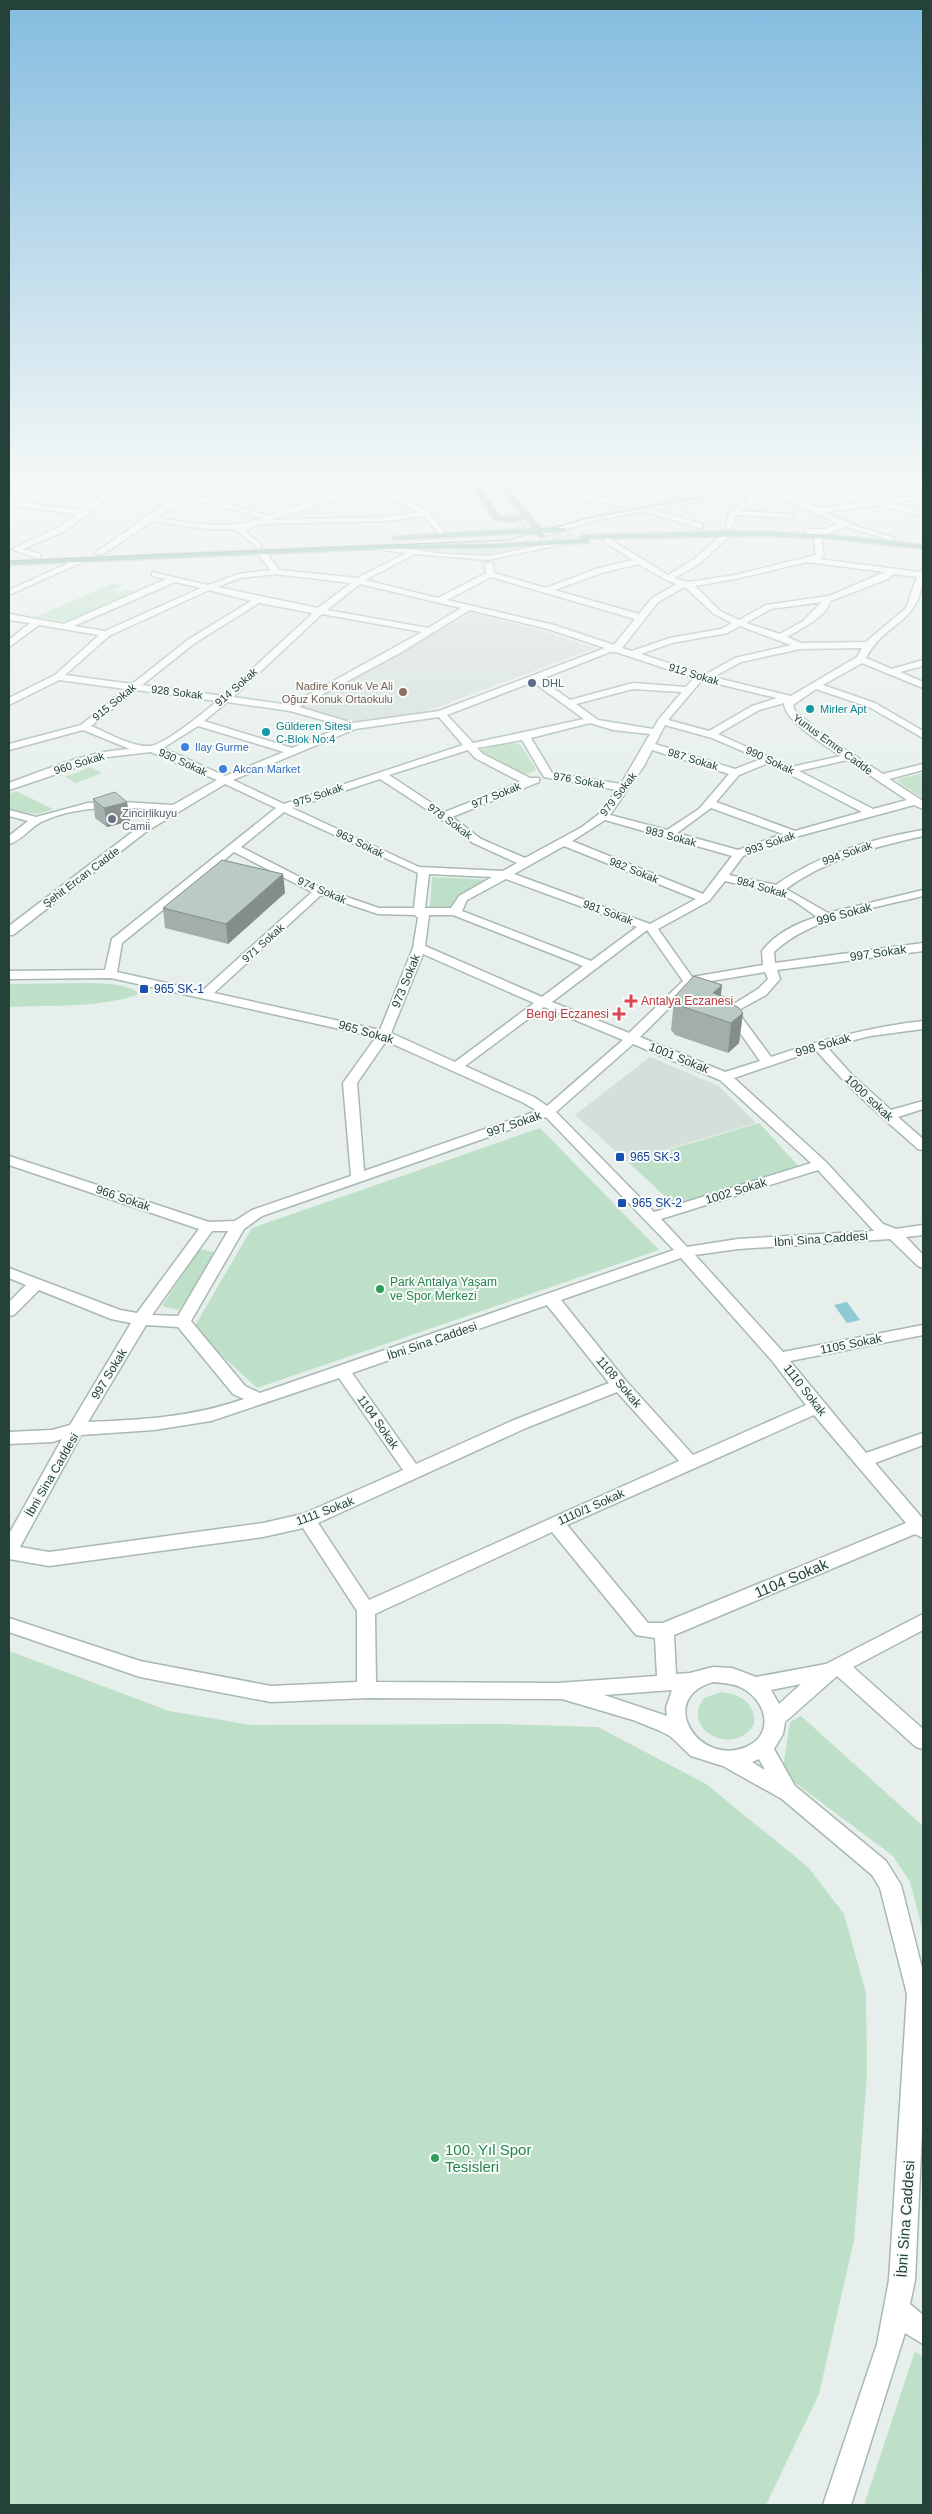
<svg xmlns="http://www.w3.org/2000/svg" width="932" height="2514" viewBox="0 0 932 2514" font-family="Helvetica,sans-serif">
<rect width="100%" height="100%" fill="#e6efeb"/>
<path fill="#d4dfda" d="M472 613 542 631 595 648 421 713 351 722 301 707Z
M650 1057 719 1086 756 1123 627 1161 575 1115Z"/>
<path fill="#bfe0c8" d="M405 481 430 489 398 495 380 486Z
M521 549 475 556 436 552 439 551Z
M114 583 122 585 113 590 122 592 127 590 135 593 67 622 35 617Z
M511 743 520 744 536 769 533 772 522 775 479 750Z
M91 767 102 773 76 783 65 777Z
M923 773V798L897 781 899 779Z
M16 791 53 809 38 814 9 811V794Z
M432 877 492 880 453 908H430Z
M89 983C105 984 123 983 137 992V995C97 1008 50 1005 9 1007V984Z
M759 1123 800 1168 661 1210 669 1200 628 1162Z
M540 1128 659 1250 257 1388 193 1329 252 1228Z
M200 1249 217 1253 179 1310 162 1306Z
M12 1652 169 1711 251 1725 503 1724 598 1727 706 1784 808 1867 844 1914 866 1993 867 2076 854 2240 819 2394 766 2505H9V1655Z
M721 1692C740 1694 756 1703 754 1724 736 1758 679 1730 704 1698Z
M801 1716 923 1826V1931L910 1882 893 1856 782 1773 790 1722Z
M915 2351 923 2357V2505H864Z"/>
<path fill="#8ec9d4" d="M847 1302 860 1320 847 1323 834 1305Z"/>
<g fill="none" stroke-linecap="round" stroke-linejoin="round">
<path stroke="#bfccc8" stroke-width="8" stroke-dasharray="8 4.5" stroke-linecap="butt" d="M508 517C530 537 556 537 584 537"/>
<g stroke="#a8b8b2" stroke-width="3">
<path id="minor" d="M41 478C55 478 103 490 111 488 123 485 130 477 144 478L120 489 65 531 23 549 40 554V558H37L12 549 59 527 77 514 9 505V501L82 510 106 492Z
M208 478H216L193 494 269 516 315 499 240 478H250L323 497 364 485 347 478H356L373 483 397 478H412L489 500 485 502 464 499 406 480 378 486 429 511 446 535 442 537 424 516 386 521 260 524 244 531 261 544V548H258L235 529H207L152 521 102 555 95 553 182 492ZM371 488 418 512 386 517 270 520ZM188 497 262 518C228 531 192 523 157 518Z
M548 478H554L562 492C596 493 629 475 662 478L589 495 633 505V509H630C588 499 553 492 510 500L506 498 530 492H555Z
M742 478H750L792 497 840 489 829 478H836L848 488 923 485V489L846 492 799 500 817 508 923 495V499L892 503 923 513V517L880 505 824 512 859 527 895 538 891 540 843 526C836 534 814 537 805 531L806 529H826L837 523 762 489 653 510 702 524V528H699L643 511 598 520 541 536 537 534 597 516 755 486Z
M749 493 759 499 741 511 791 514 795 516 791 518 736 515 732 528H726L729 513 750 499 745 495Z
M724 533 731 535 699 564 674 578 689 582 735 575 816 555 813 536 817 534 821 536 824 556 819 559 919 572 923 569C923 626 886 619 866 658L892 669 923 660V666L900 672 923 682V688L862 663 823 685 875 703 923 731V738L869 707 816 689 793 705 795 711 824 736 883 774 923 764V770L889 779 923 801V809L914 805 773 843 743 856 729 875 776 885C820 854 871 839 923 830V836C874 847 827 859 786 889L828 913 923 890V896C874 908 811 917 774 952L775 963 923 943V951L777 970 780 979 766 995 737 1011 771 1057C821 1040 870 1027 923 1021V1029L870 1036 827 1047 852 1075 891 1110 923 1101V1109L898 1117 923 1139V1150L918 1149C882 1117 848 1088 816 1050L734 1078 826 1162 883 1224 896 1229 923 1225V1235L906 1237 923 1255V1268L918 1266 890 1239 738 1249 695 1255 783 1352 923 1325V1335L790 1361 866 1453 923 1433V1445L875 1463 923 1519V1538L915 1534 674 1635 676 1674 690 1673 713 1667 732 1668 756 1677 826 1664 923 1614V1630L853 1667 923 1729V1749L916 1747 837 1676 785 1722 783 1734 774 1749 795 1786 886 1861 901 1885 923 1972V2109L915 2280 910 2304 923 2315V2344L905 2333 851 2505H823L877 2344 889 2280 907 1994 880 1888 872 1875 782 1799 723 1766 691 1756 670 1736 658 1730 633 1720 562 1699 367 1698 271 1702 140 1677 9 1632V1618L140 1661 271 1686 357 1682V1611L303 1528 263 1537 49 1566 9 1559V1534L62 1439 52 1442 9 1444V1432L52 1430 70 1425 131 1323 111 1319 39 1290 14 1315 9 1316V1302L26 1285 9 1278V1268L120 1310 137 1313 199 1229 9 1165V1156L209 1222 235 1221 252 1210 351 1176 343 1083 376 1037 111 978 9 979V971L105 970 112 939 276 808 225 784 147 831 13 935H9V926L139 827 164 810C123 807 79 804 41 822 30 828 21 841 9 844V836L28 821 9 816V810L36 817 88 803 122 802 173 805 217 780 151 752 107 757 9 790V783C48 769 88 751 130 749L83 730 9 750V744L81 725 126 689 59 680 9 705V698L55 675 99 635 39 625 9 647V640L30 623 9 620V614L64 624 166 579 152 576V572L208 585 239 574 270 570 258 553 265 550 269 552 267 554 279 570 357 578 406 553 376 549 375 547 379 545 444 554 488 556 564 541 568 543 488 560 415 554 365 580 438 598 486 573 485 564 489 562 493 564 494 573 546 588 596 569 633 560 605 542V538H608L668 575 693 560ZM807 562 885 572 829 596 766 605 739 620 720 611 695 586 735 579ZM638 564 666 580 677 584 652 598 639 614 554 590 602 573ZM276 574 351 583 318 608 217 587 240 578ZM893 574 917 577 906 608 866 642 801 643 787 637C799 630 829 615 830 601L888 579ZM491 577 635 619 614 645 554 625 447 600ZM175 582 201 588 105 631 74 626ZM360 584 461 608 428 628 327 610ZM685 587 714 614 732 623 721 629 670 638 632 651 622 648 658 602ZM209 590 251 601 189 639 132 684 65 675 109 636ZM822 602 803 621 780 634 746 623 771 609ZM259 603 313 613 223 696 142 685 195 643ZM470 610 548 629 605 648 439 711 353 723 299 707 400 653ZM322 614 422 632 290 705 233 697ZM740 626 791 645 735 658 708 673 701 674 641 654 672 643 727 633ZM862 648 857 657 791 696 713 677 741 662 800 649ZM610 652H616L694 678 686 687 633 683 570 700 541 679ZM702 680 777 698 752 706 709 731 668 720ZM533 682 584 719 473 743 447 715ZM633 689 682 692 659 719 653 729 598 720 576 704ZM136 690 217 701C206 711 164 745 150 746 131 747 108 733 91 726ZM227 702 290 711 344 726 292 748 204 721ZM784 703C784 721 826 746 841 756L791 767 718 734 759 710ZM439 717 463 745 284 804 233 780 355 729ZM590 723 613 730 650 734 621 784 552 773 531 738ZM665 725 712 738 761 759 735 769 655 744ZM198 726 284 752 225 776 163 748ZM522 740 544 777 617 790 599 814 582 827 525 858 481 839 452 817 539 782V778H530L483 754 477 748ZM468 750 475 758 521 782 445 812 389 775ZM652 750 729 774 699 809 667 830 610 815 644 766ZM847 760 907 800 873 809 799 771ZM768 763 862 812 795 831 716 802 739 775ZM380 779 440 818 473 843 517 863 503 871 419 867 292 808ZM711 808 783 834 738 850 677 833ZM284 812 418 873 414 908H379L323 889 241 847ZM605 820 732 856 703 894 572 841ZM564 846 696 899 650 924 514 874ZM234 852 312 892 202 991 117 972 122 943ZM429 874 492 877 459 896 451 908H425ZM506 879 637 927 591 961 462 911 467 900ZM725 881 774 892 793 900 817 917C797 923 775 934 762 951L763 965 692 977 658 929 709 901ZM321 895 378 914 415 915 418 918 413 948 380 1030 214 993ZM429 915H453L583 966 542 997 425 946ZM647 930 683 981 629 1033 552 1002ZM423 954 534 1003 455 1062 391 1033ZM765 972 768 979 758 989 724 1010 760 1061 725 1072 640 1037 693 984ZM544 1007 623 1040 547 1106 534 1097 465 1066ZM386 1041 524 1103 537 1111 364 1171 357 1083ZM633 1044 720 1080 811 1163 654 1212 556 1112ZM546 1117 674 1250 260 1393 245 1386 191 1321 244 1229 262 1216ZM818 1170 874 1231 738 1239 687 1247 661 1219ZM212 1231H228L178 1316 152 1315ZM681 1258 773 1362 806 1405 693 1455 626 1381 561 1300ZM547 1305 609 1383 514 1420 416 1464 352 1373ZM146 1325 178 1327 233 1394 244 1399C193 1417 141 1420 88 1422ZM339 1378 403 1470 303 1514 263 1523 49 1552 20 1547 81 1435 154 1430 211 1421ZM617 1392 679 1461 369 1600 318 1523 526 1428ZM814 1415 906 1523 663 1623H648L567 1525ZM552 1532 636 1635 655 1638 657 1676 558 1683 376 1682 375 1614ZM713 1682C723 1683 733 1683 742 1688 767 1701 775 1735 746 1747 699 1767 655 1699 713 1682ZM801 1684 779 1704 771 1690ZM672 1690 666 1708 667 1716 604 1695ZM759 1759 765 1770 752 1762Z
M80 558 87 560 9 595V590Z"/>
</g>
<g stroke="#c2cac8" stroke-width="3">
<path id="major" d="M467 478H473L500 516H519L521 513 492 478H499L541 528H564L568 530 564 532 543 533 545 536 541 538 536 533 393 540 392 538 396 536 533 528 525 519 510 522 494 520Z
M724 531C791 531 857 536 923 545V549L834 539 766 536 589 539V543H586L495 548 379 549 9 565V561L379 545 495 544 582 539 580 537 584 535Z"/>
</g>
<use href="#minor" fill="#fff" fill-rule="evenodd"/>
<use href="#major" fill="#6aa596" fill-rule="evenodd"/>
<path stroke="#5f7d75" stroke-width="1" d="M9 561 508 540 584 519 807 478"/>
</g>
<path fill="#a1aea9" d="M93 799 127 802 130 821 107 827 95 818Z
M283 874 285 893 228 944 165 928 163 908Z
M721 996 727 1003 743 1013 739 1043 728 1053 675 1035 671 1030 674 1000Z"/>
<path fill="#838d89" d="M127 802 130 821 107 827 104 808Z
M283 874 285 893 228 944 226 924Z
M722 985 719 1015 713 993Z
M743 1013 739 1043 728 1053 731 1023Z"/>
<path fill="#bbcac4" stroke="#838d89" d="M115 792 127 802 104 808 93 799Z
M222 860 283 874 226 924 163 908Z
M694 976 722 985 713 993 728 998 724 1001 738 1007 743 1013 731 1023 678 1005 674 1000 675 996Z"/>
<linearGradient id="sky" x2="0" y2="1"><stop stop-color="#84bce0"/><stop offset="0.58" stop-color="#f4f8f6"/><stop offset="1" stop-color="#f4f8f6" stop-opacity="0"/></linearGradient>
<rect width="932" height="830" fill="url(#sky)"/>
<circle fill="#5c6f8a" stroke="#f7fbf9" stroke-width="2" cx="532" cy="683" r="5"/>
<circle fill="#8d6e63" stroke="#f7fbf9" stroke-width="2" cx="403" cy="692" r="5"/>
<g fill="#0f9aa8" stroke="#f7fbf9" stroke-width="2">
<circle cx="810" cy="709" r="5"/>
<circle cx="266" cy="732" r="5"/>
</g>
<g fill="#3f7fe0" stroke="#f7fbf9" stroke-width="2">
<circle cx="185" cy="747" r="5"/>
<circle cx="223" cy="769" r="5"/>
</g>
<circle fill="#6b7280" stroke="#f7fbf9" stroke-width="2" cx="112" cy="819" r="5"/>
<g fill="#1a4fb4" stroke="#f7fbf9" stroke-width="2">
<rect x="139" y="984" width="10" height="10" rx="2.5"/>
<rect x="615" y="1152" width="10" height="10" rx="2.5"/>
<rect x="617" y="1198" width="10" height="10" rx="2.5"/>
</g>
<g fill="#e0444e" stroke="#f7fbf9" stroke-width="2">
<path d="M628.5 993.5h5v5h5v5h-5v5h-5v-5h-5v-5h5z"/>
<path d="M616.5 1006.5h5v5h5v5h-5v5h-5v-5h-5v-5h5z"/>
</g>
<g fill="#2e9e5b" stroke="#f7fbf9" stroke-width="2">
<circle cx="380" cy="1289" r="5"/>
<circle cx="435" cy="2158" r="5"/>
</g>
<g text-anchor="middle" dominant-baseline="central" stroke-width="4" stroke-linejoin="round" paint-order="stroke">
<g font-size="11" fill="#24423a" stroke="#f7fbf9">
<text transform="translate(694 674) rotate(17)">912 Sokak</text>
<text transform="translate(236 687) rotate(-41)">914 Sokak</text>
<text transform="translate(177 692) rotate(7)">928 Sokak</text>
<text transform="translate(114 702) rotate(-39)">915 Sokak</text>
<text transform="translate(833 744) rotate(36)">Yunus Emre Cadde</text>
<text transform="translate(693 759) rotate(17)">987 Sokak</text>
<text transform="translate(770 760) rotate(25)">990 Sokak</text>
<text transform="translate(183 762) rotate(24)">930 Sokak</text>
<text transform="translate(79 763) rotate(-17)">960 Sokak</text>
<text transform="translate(579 780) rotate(10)">976 Sokak</text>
<text transform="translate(618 794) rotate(-52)">979 Sokak</text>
<text transform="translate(318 795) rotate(-19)">975 Sokak</text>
<text transform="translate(496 795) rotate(-22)">977 Sokak</text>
<text transform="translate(450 821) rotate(36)">978 Sokak</text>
<text transform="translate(671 836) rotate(15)">983 Sokak</text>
<text transform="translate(360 843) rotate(26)">963 Sokak</text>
<text transform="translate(770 843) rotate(-19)">993 Sokak</text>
<text transform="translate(847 853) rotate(-19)">994 Sokak</text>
<text transform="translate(634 870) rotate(22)">982 Sokak</text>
<text transform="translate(81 877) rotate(-37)">Şehit Ercan Cadde</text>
<text transform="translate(762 887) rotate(16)">984 Sokak</text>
<text transform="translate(322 890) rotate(23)">974 Sokak</text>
<text transform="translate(608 912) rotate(20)">981 Sokak</text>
<text transform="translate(263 943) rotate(-42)">971 Sokak</text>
</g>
<g font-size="11" fill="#4e5e75" stroke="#f7fbf9" text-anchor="start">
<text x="542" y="683">DHL</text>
</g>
<g font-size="11" fill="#785e54" stroke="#f7fbf9" text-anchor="end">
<text x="393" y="686">Nadire Konuk Ve Ali<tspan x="393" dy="13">Oğuz Konuk Ortaokulu</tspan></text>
</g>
<g font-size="11" fill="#0d838f" stroke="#f7fbf9" text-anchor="start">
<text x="820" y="709">Mirler Apt</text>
<text x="276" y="726">Gülderen Sitesi<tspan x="276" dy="13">C-Blok No:4</tspan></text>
</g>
<g font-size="11" fill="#366cbe" stroke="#f7fbf9" text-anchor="start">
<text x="195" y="747">Ilay Gurme</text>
<text x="233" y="769">Akcan Market</text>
</g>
<g font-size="11" fill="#5b616d" stroke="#f7fbf9" text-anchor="start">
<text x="122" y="813">Zincirlikuyu<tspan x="122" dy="13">Camii</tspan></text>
</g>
<g font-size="12" fill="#24423a" stroke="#f7fbf9">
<text transform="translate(844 914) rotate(-15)">996 Sokak</text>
<text transform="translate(878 953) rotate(-8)">997 Sokak</text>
<text transform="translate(406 981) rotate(-68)">973 Sokak</text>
<text transform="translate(366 1032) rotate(16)">965 Sokak</text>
<text transform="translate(823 1045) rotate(-16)">998 Sokak</text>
<text transform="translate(679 1058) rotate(22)">1001 Sokak</text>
<text transform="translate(869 1098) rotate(43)">1000 sokak</text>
<text transform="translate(514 1124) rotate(-19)">997 Sokak</text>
<text transform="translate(736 1191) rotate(-17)">1002 Sokak</text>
<text transform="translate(123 1198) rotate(19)">966 Sokak</text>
<text transform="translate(821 1239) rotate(-4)">İbni Sina Caddesi</text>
<text transform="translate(432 1341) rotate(-19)">İbni Sina Caddesi</text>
<text transform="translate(851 1344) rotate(-11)">1105 Sokak</text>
<text transform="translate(109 1374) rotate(-59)">997 Sokak</text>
<text transform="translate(619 1382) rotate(50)">1108 Sokak</text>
<text transform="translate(805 1390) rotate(52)">1110 Sokak</text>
<text transform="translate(378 1422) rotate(55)">1104 Sokak</text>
<text transform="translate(52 1475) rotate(-60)">İbni Sina Caddesi</text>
<text transform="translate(591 1507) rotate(-24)">1110/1 Sokak</text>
<text transform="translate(325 1511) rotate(-21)">1111 Sokak</text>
</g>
<g font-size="12" fill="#164399" stroke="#f7fbf9" text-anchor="start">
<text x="154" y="989">965 SK-1</text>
<text x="630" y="1157">965 SK-3</text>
<text x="632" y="1203">965 SK-2</text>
</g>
<g font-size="12" fill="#be3a42" stroke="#f7fbf9" text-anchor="start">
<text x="641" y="1001">Antalya Eczanesi</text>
<text x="609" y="1014" text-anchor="end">Bengi Eczanesi</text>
</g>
<g font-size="12" fill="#27864d" stroke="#f7fbf9" text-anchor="start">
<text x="390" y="1282">Park Antalya Yaşam<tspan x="390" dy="14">ve Spor Merkezi</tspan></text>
</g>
<g font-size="15" fill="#24423a" stroke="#f7fbf9">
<text transform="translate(791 1578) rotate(-23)">1104 Sokak</text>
<text transform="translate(905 2219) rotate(-86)">İbni Sina Caddesi</text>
</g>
<g font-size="15" fill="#27864d" stroke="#f7fbf9" text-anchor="start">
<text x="445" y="2149">100. Yıl Spor<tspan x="445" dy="17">Tesisleri</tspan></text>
</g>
</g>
<rect width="932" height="2514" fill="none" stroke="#24423a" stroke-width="20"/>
</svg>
